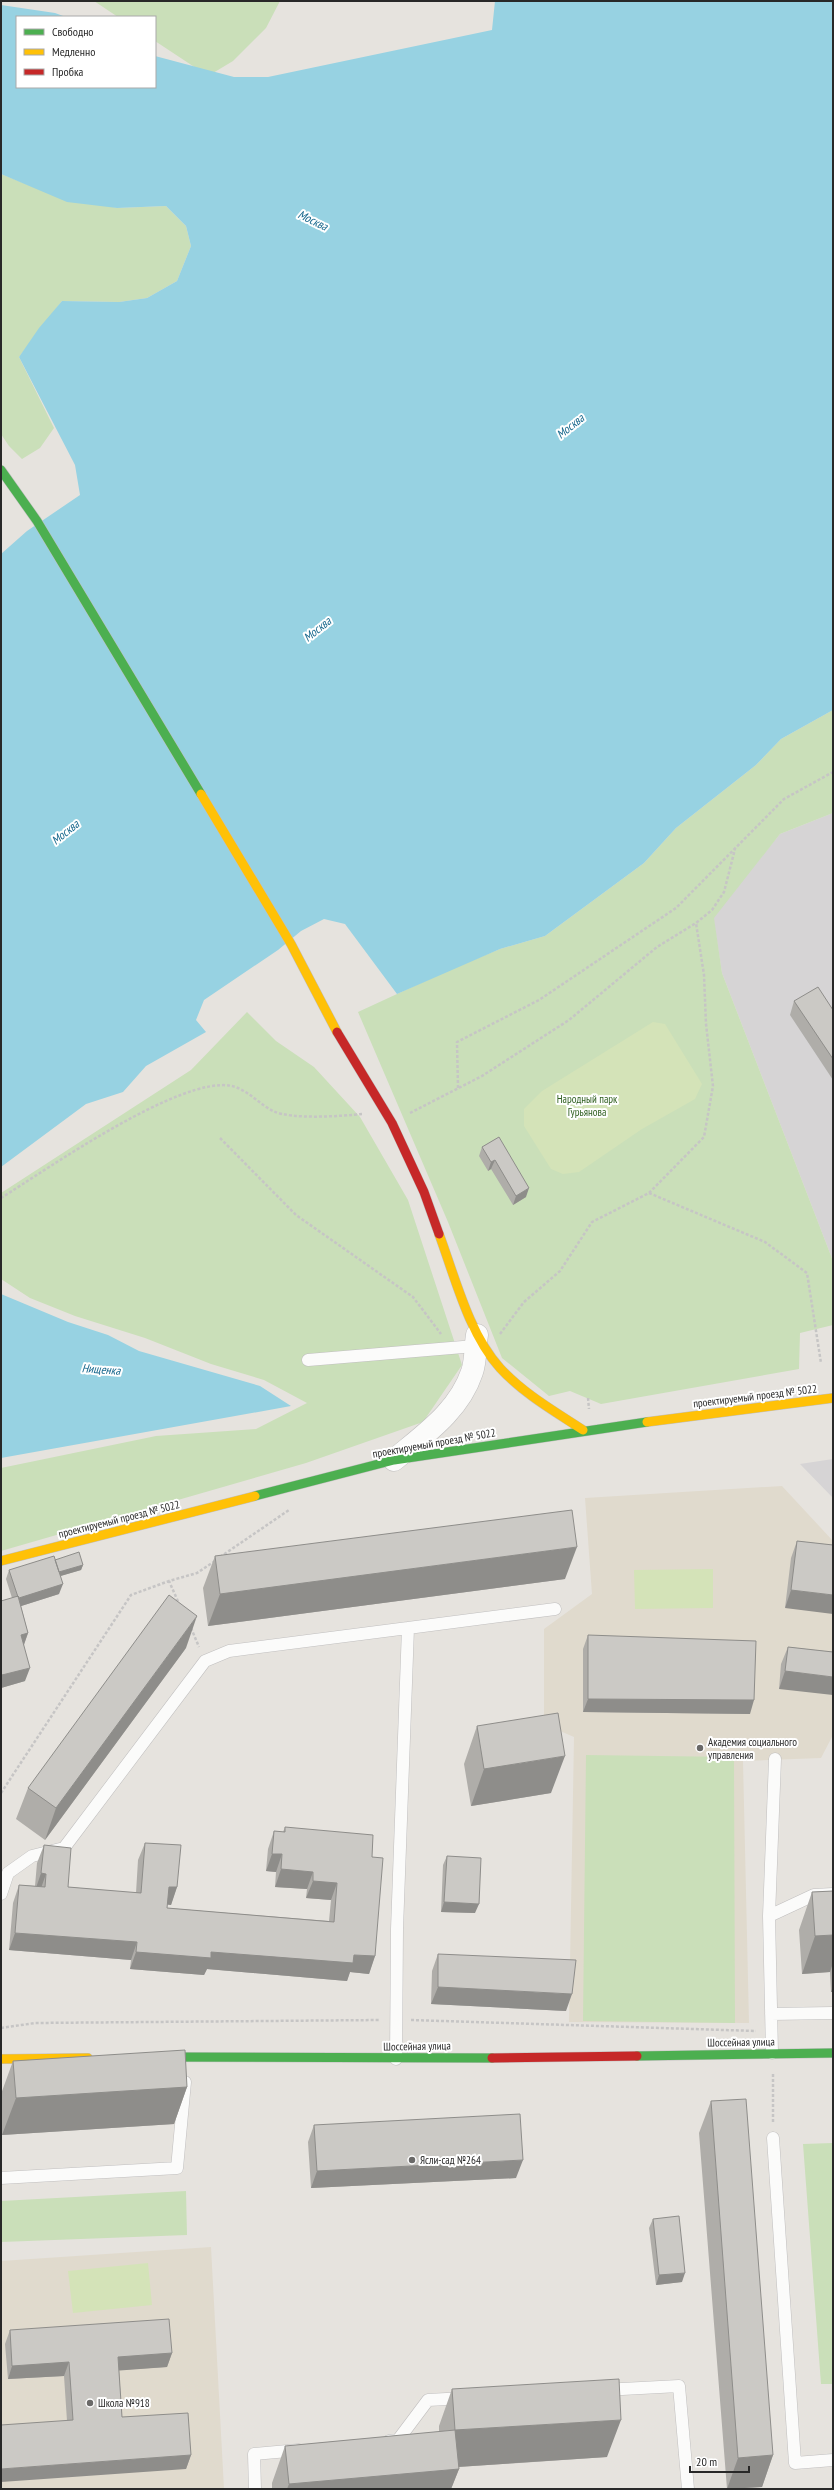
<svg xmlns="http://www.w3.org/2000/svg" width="834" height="2490" viewBox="0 0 834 2490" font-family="'PT Sans Narrow',sans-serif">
<rect width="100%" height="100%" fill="#e6e3de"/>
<path fill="#d6d4d5" d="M833 813V1261L722 973 713 916 780 834Z
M833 1459V1498L800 1464Z"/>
<path fill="#e0dacd" d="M782 1486 833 1541V1735L821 1758 743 1761 749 2023 569 2022 574 1737 544 1724V1629L592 1594 585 1498Z
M211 2247 224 2489H1V2261Z"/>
<path fill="#cadfb9" d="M94 1H280L266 28 233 61 208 76 155 41V17H118Z
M1 174 31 186 117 208 166 206 186 226 191 246 177 281 147 298 119 302 62 301 19 357 54 428 40 448 22 459 9 446 1 434Z
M833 710V813L780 834 714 918 722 973 833 1261V1325L800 1333 799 1369 601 1404 570 1391 549 1396 502 1358 448 1222 358 1012 449 970 500 949 545 936 644 863 676 828 756 765 781 739Z
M247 1012 276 1041 314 1067 360 1117 408 1200 462 1365 423 1422 306 1463 1 1551V1468L156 1436 256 1429 307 1403 264 1380 211 1364 145 1338 75 1316 30 1298 1 1279V1193L191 1070Z
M586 1755 734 1757 735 2023 583 2021Z
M833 2143V2384H821L803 2144Z
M186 2191 187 2235 1 2242V2201Z"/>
<path fill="#d4e3b8" d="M653 1022 665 1024 702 1084 695 1099 642 1129 579 1172 563 1174 551 1169 524 1126V1109L542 1091Z
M713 1569V1608L635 1609 634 1570Z
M148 2263 152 2305 73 2313 68 2271Z"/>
<path fill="#97d2e2" d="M495 1H833V710L781 739 756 765 676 828 644 863 545 936 500 949 397 994 345 924 324 919 301 931 278 950 204 1000 196 1020 206 1032 146 1066 123 1092 86 1104 1 1167V554L27 531 80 495 75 465 19 357 39 328 62 301 119 302 147 298 177 281 191 246 186 226 166 206 117 208 67 202 1 174V5L55 13 66 17H17V87H155V56L234 77H268L492 30Z
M1 1294 68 1322 108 1335 139 1351 260 1386 291 1406 1 1458Z"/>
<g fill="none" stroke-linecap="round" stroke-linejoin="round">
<g stroke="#c0bfbf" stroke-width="13">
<path id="lane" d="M308 1360 475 1346
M408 1628 555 1609
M1 1894 8 1873 32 1856 64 1848 205 1661 229 1651 408 1628 397 1929 396 2059
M769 1916 814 1895 833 1894
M771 2014 833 2013
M772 2053 769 1916 775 1759
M773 2138 795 2463 833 2460
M1 2178 177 2168 185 2082
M603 2390 679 2386 688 2489
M389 2441 398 2440 428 2400 465 2398
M255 2489 254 2454 299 2450"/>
</g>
<g stroke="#c0bfbf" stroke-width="23">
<path id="street" d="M394 1460C425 1434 459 1411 472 1372 476 1361 475 1347 477 1335"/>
</g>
<g stroke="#c0bfbf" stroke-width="10">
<path id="fast" d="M1 470 37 521 201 794
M255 1496 394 1460 647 1422
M637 2056 833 2053
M156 2057 492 2058"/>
</g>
<g stroke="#c0bfbf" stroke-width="10">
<path id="slow" d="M201 794 291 944 337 1032
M439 1234C455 1277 469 1334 500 1368 524 1394 554 1411 583 1430
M647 1422 833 1398
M1 1561 255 1496
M1 2059 88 2058"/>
</g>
<g stroke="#c0bfbf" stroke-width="10">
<path id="jam" d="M337 1032 392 1123 424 1192 439 1234
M492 2058 637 2056"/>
</g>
<path stroke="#c6c5c5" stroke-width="2.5" stroke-dasharray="3 2" stroke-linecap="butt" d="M458 1088 457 1042 539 1000 676 908 784 799 833 772
M410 1113 482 1076 569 1020 657 947 696 923 712 910 724 892 735 849
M220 1138 296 1215 413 1297 441 1334
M649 1193 765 1242 807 1273 821 1363
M1 1198C46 1170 181 1075 232 1086 248 1090 259 1104 273 1111 292 1120 342 1116 363 1114
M500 1334 524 1302 560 1271 592 1222 649 1193 704 1137 713 1086 706 1024 704 975 696 923
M588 1398 589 1409
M220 1557 289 1510
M180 1606 169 1581 197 1573 215 1561
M191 1628 199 1647
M1 1793 131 1595 169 1581
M411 2020 756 2031
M1 2028 35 2023 380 2020
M773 2074V2123"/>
<use href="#lane" stroke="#fbfbfa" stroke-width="12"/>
<use href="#street" stroke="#fbfbfa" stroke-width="22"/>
<use href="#fast" stroke="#4caf50" stroke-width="9"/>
<use href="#slow" stroke="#ffc107" stroke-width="9"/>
<use href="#jam" stroke="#c62828" stroke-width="9"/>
</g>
<path fill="#afada9" d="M794 1001 833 1010V1080L790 1015Z
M499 1137 526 1197 513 1205 491 1169 488 1171 479 1156 482 1147Z
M797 1541 833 1545 785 1608 791 1558Z
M215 1556 565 1579 208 1626 203 1588Z
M55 1560 83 1565 81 1570 60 1576 59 1594 21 1606 28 1633 24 1645 25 1681 1 1688V1601L12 1598 6 1579 9 1570Z
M588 1635 750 1714 583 1712V1649Z
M788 1647 833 1652 779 1689 781 1664Z
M186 1648 45 1840 16 1819 28 1788Z
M477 1726 551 1793 471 1806 464 1764Z
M285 1827 372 1857 375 1956 369 1974 350 1972 347 1981 207 1969 204 1975 130 1969 131 1960 9 1950 13 1903 19 1885 35 1886 37 1863 44 1845 68 1887 136 1893 138 1860 145 1843 177 1887 171 1905 167 1904V1908L329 1921 331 1900 306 1898 307 1889 275 1887 276 1872 266 1871 268 1849 274 1831 283 1832Z
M447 1856 475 1913 441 1912 443 1865Z
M833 1891V1992H831L830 1972 802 1974 799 1930 812 1892Z
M438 1954 566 2011 431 2004 432 1971Z
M13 2061 187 2087 174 2124 2 2135 1 2121V2094Z
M711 2101 773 2455 762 2487 727 2489 699 2133Z
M314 2125 516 2178 311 2188 308 2142Z
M653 2219 682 2282 656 2285 649 2228Z
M10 2330 172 2353 167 2367 119 2370 122 2417 191 2455 186 2469 67 2421 64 2376 8 2379 5 2344Z
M452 2389 607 2457 458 2467 459 2469 451 2489H272V2483L285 2446 439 2432V2426Z"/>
<path fill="#8e8d8a" d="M495 1160 491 1169 488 1171 491 1162Z
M529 1188 526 1197 513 1205 516 1196Z
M577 1547 565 1579 208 1626 220 1594Z
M83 1565 81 1570 54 1578 56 1573Z
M63 1584 59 1594 15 1608 18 1598Z
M791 1590 833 1595V1614L785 1608Z
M197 1616 186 1648 45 1840 56 1808Z
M28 1633 23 1647 21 1635Z
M30 1668 25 1681 1 1688V1677L2 1675Z
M785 1671 833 1677V1695L779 1689Z
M588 1699 754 1700 750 1714 583 1712Z
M565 1756 551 1793 471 1806 484 1769Z
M272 1854H282L276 1872 266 1871Z
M281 1869 313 1872 307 1889 275 1887Z
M41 1873 46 1874 40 1891H35Z
M313 1881 337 1883 331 1900 306 1898Z
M169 1887H177L171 1905 162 1904Z
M444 1902 479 1904 475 1913 441 1912Z
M15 1933 137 1942 131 1960 9 1950Z
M833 1935V1963L830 1972 802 1974 815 1936Z
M136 1952H211L354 1955 375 1956 369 1974 350 1972 347 1981 207 1969 204 1975 130 1969Z
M833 1986V1992H831Z
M438 1987 572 1994 566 2011 431 2004Z
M187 2087 174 2124 2 2135 16 2098Z
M523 2160 516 2178 311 2188 317 2171Z
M685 2273 682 2282 656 2285 659 2275Z
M172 2353 167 2367 113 2371 118 2357Z
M69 2362 64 2376 8 2379 12 2366Z
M621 2420 607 2457 442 2468 455 2430Z
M191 2455 186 2469 1 2482V2469Z
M773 2455 762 2487 727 2489 738 2458Z
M459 2469 451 2489H287L289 2484Z"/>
<path fill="#cbc9c5" stroke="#8e8d8a" d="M818 987 833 1010V1059L794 1001Z
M499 1137 529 1188 516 1196 495 1160 491 1162 482 1147Z
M572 1510 577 1547 220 1594 215 1556Z
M797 1541 833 1545V1595L791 1590Z
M79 1552 83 1565 59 1572 55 1560Z
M54 1556 63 1584 19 1598 18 1596V1597L9 1570Z
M169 1595 197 1616 56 1808 28 1788Z
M18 1596 28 1633 21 1635 30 1668 2 1675 1 1672V1601Z
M588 1635 756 1641 754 1700 588 1699Z
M788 1647 833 1652V1677L785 1671Z
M558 1713 565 1756 484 1769 477 1726Z
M285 1827 373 1835 372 1857 383 1858 375 1956 354 1955 353 1963 211 1952V1958L136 1952 137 1942 15 1933 19 1885 45 1887 46 1874 41 1873 44 1845 71 1848 68 1887 141 1893 145 1843 181 1845 177 1887H169L167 1908 334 1922 337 1883 313 1881V1872L281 1869 282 1854H272L274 1831 285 1832Z
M447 1856 481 1858 479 1904 444 1902Z
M833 1891V1935L815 1936 812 1892Z
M438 1954 576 1960 572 1994 438 1987Z
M185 2050 187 2087 16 2098 13 2061Z
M746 2099 773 2455 738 2458 711 2101Z
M520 2114 523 2160 317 2171 314 2125Z
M679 2216 685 2273 659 2275 653 2219Z
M169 2319 172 2353 118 2357 122 2417 188 2413 191 2455 1 2469V2425L73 2420 69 2362 12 2366 10 2330Z
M619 2379 621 2420 455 2430 452 2389Z
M455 2430 459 2469 289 2484 285 2446Z"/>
<g fill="#6a6968" stroke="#fff" stroke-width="1.5">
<circle cx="700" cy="1748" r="4"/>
<circle cx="412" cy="2160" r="4"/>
<circle cx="90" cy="2403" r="4"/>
</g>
<g text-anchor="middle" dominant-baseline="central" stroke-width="4" stroke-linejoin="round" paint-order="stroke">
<g font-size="11" fill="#2e5e1f" stroke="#fff">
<text x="587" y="1099">Народный парк<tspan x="587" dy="13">Гурьянова</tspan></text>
</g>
<g font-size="11" fill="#282828" stroke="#fff">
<text transform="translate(755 1396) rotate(-7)">проектируемый проезд № 5022</text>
<text transform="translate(434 1443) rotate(-10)">проектируемый проезд № 5022</text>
<text transform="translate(119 1519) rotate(-14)">проектируемый проезд № 5022</text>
<text transform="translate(741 2042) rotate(-1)">Шоссейная улица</text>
<text transform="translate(417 2046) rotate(-1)">Шоссейная улица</text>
</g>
<g font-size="11" fill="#282828" stroke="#fff" text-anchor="start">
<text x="708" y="1742">Академия социального<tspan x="708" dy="13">управления</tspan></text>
<text x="420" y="2160">Ясли-сад №264</text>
<text x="98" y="2403">Школа №918</text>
</g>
<g font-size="12" font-style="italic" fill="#18688d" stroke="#fff">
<text transform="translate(313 220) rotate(26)">Москва</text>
<text transform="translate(570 426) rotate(-39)">Москва</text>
<text transform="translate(317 629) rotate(-39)">Москва</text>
<text transform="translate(65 832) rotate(-39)">Москва</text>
<text transform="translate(101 1369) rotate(4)">Нищенка</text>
</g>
</g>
<rect width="834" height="2490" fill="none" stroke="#282828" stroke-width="4"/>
<rect x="16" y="16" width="140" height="72" fill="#ffffff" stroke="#a9a9a9"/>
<rect x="24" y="29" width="20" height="6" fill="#4caf50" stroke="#a9a9a9"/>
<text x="52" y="36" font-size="12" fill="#282828">Свободно</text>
<rect x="24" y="49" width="20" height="6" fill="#ffc107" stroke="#a9a9a9"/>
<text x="52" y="56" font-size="12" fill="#282828">Медленно</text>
<rect x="24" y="69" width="20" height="6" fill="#c62828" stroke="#a9a9a9"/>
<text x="52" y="76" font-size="12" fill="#282828">Пробка</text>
<path d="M690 2466v6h59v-6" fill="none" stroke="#282828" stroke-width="2"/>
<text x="696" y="2466" font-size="12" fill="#282828" stroke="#ffffff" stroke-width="3" paint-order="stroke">20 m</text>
</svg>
